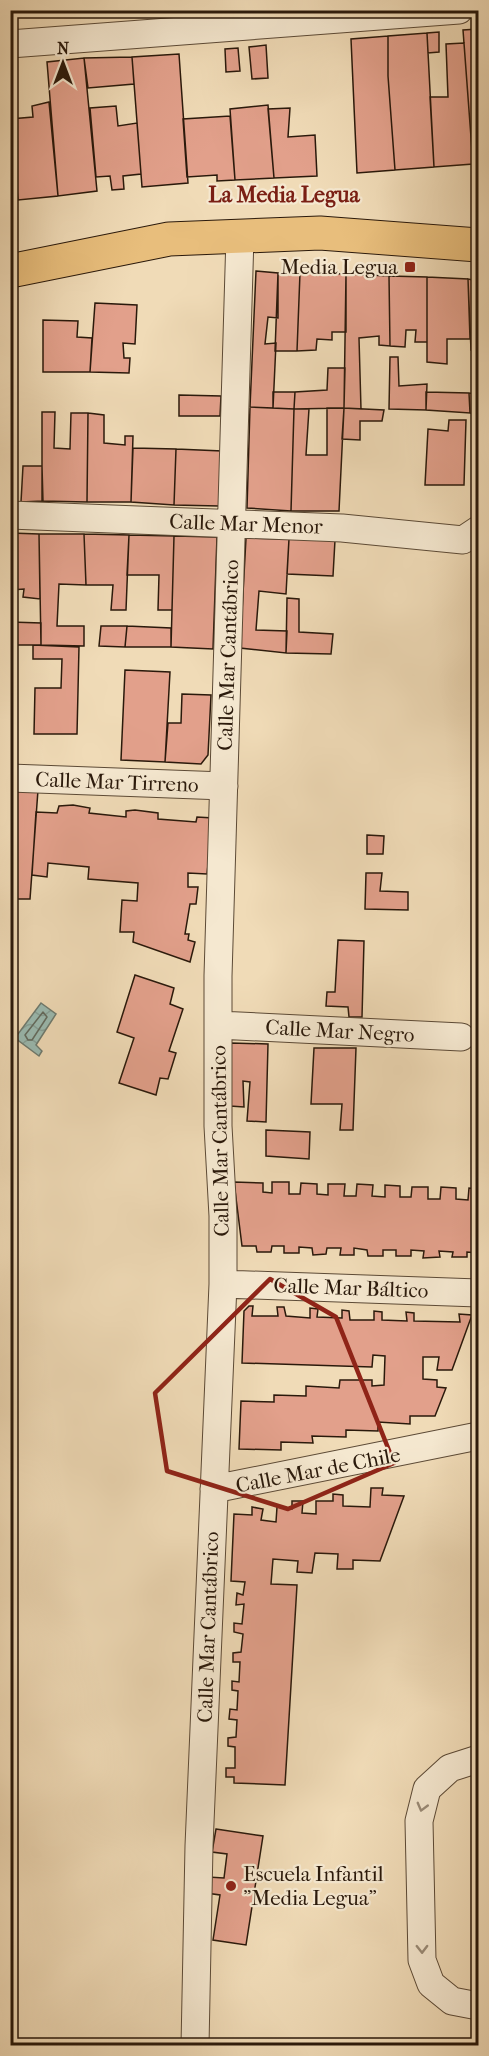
<svg xmlns="http://www.w3.org/2000/svg" width="489" height="2056" viewBox="0 0 489 2056" font-family="'IM FELL French Canon',serif">
<defs>
<pattern id="water-waves" width="16" height="10" patternUnits="userSpaceOnUse" patternTransform="scale(1.5)"><rect width="16" height="10" fill="#9abbb2"/><path d="M0 5q4-4 8 0t8 0" fill="none" stroke="#85a098"/></pattern>
</defs>
<rect width="100%" height="100%" fill="#f0dbb7"/>
<filter id="stains"><feTurbulence type="fractalNoise" baseFrequency=".00333" numOctaves="4"/><feColorMatrix values="0 0 0 0 .2 0 0 0 0 .09 0 0 0 0 .02 0 0 0 .5 -.17"/></filter>
<radialGradient id="worn" r=".72"><stop offset=".6" stop-color="#630" stop-opacity="0"/><stop offset="1" stop-color="#630" stop-opacity=".3"/></radialGradient>
<path fill="url(#water-waves)" stroke="#6d7a6f" stroke-width="1.5" d="M41 1003 56 1014 36 1045 42 1051 39 1056 15 1038Z"/>
<g fill="none" stroke-linecap="round" stroke-linejoin="round">
<path stroke="#626a5e" stroke-width="1.5" d="M43 1012 47 1017 32 1040H28L25 1035Z"/>
</g>
<path fill="#e2a08b" stroke="#2a190b" stroke-width="1.5" d="M478 29V164H473L463 30Z
M439 32V52L428 53 427 33Z
M427 33 434 167 395 170 388 76V36Z
M388 36V76L395 170 357 173 351 39Z
M464 43 473 164 434 167 430 97H448L446 44Z
M266 45 268 78 252 79 249 47Z
M238 48 240 71 226 72 225 49Z
M179 54 188 183 142 187 132 57Z
M132 57 134 84 88 88 84 58Z
M84 58 97 191 58 196 47 62Z
M49 102 58 196 18 200 10 119 33 117 32 106Z
M268 105 274 178 235 180 230 109Z
M116 106 118 126 137 123 141 174 123 176 124 189 112 190 110 176 96 177 90 108Z
M290 108 288 137 315 135 317 176 274 178 268 109Z
M230 116 235 180 217 181V175L187 177 183 119Z
M11 124 18 200 10 201V124Z
M256 271 278 273V318L268 317 265 344 276 343 273 408 250 407Z
M278 273H300L297 351H275Z
M300 273 346 274V332H332V340L317 339 316 350 297 351Z
M346 274 389 276 390 346 379 345V336L359 338 361 409 344 408Z
M389 276 427 277V342H415L416 330H406L405 347 390 346Z
M427 277 468 279 470 339H447V364L427 362Z
M468 279 478 281V351L471 350Z
M95 303 137 305 135 344 123 343 124 358H130L129 373 90 372Z
M43 320 78 321 77 337 92 338 90 372H43Z
M390 357H398L399 386 427 384 426 410 389 409Z
M328 368H345L344 408 294 409 295 392 327 390Z
M273 392H295L294 409 273 408Z
M426 392 469 393 470 413 426 410Z
M469 393 478 394V414L470 413Z
M179 395 221 396 220 416H179Z
M250 407 294 409 291 511 247 508Z
M327 408H344L339 511H291L294 409H309L306 455H327Z
M344 408 384 410 382 421H360V440L342 439Z
M10 412H16L15 430H10Z
M42 412H55L54 448 70 449 71 413H88L87 502 42 501Z
M88 413 104 415V443L125 445V436H133L131 502H87Z
M449 420H466L464 485H425L428 429 448 431Z
M133 448 176 449 174 505 131 502Z
M176 449 222 451 219 506 174 505Z
M23 466H42L43 501 21 502Z
M10 533 39 534 40 599 23 597 24 589 11 590 10 601Z
M39 534H84L86 585 59 584 57 626H84V646L41 645Z
M84 534 129 535 126 610H111L113 585H86Z
M129 535 174 536 172 610H158L159 575H127Z
M174 536 217 537 213 649 171 647Z
M246 538 289 539 286 594 259 591 256 630 287 631 286 653 240 648Z
M289 539 335 540 333 576 287 574Z
M287 598 299 599V632L333 634 331 654 286 653Z
M10 622 41 623V645H10Z
M101 626H127L125 647 99 646Z
M127 626 171 628V647H125Z
M33 645 79 647 77 734H34L35 688H61L62 659H33Z
M125 670 170 672 165 762 121 760Z
M182 694 211 695 208 755 201 764 165 762 168 723H181Z
M10 789 38 790 30 899H10Z
M73 805 90 808 89 813 126 817V811L135 810 158 813V819L196 822 197 817 213 818 207 874 188 873V887H198L196 904H190L185 934H189L188 940 195 942 190 962 133 942 134 932H120L122 900 137 901 138 883 88 879 89 867 48 863 47 877 32 875 36 812 57 813 59 806Z
M367 835 384 836 383 854H367Z
M366 873H382L380 891 408 892V910L365 909Z
M338 940 364 941 362 1017H349L348 1007 326 1006 327 992H335Z
M135 975 174 988 170 1004 183 1009 169 1051 176 1053 168 1079 160 1078 156 1095 119 1083 134 1038 117 1032Z
M231 1043 268 1044 266 1122 247 1121 250 1082 243 1081 244 1107 230 1106Z
M314 1048H356L353 1130H340L342 1104H311Z
M266 1130 310 1132 309 1159 266 1156Z
M234 1182 263 1183V1192L272 1193V1182H289V1194H300L301 1183 317 1184V1194L328 1195V1184H345L344 1196H356L357 1184 373 1185 372 1196 385 1197V1185L400 1186V1197H411L412 1187H428V1199H440L441 1187 456 1188V1199L468 1200 469 1188 478 1189V1259V1253L467 1252V1257H452L453 1252 439 1251 440 1257 423 1258 424 1251 411 1250V1256H396V1250H383V1256H368L367 1250 354 1248V1255H340L341 1248H327L326 1254 313 1255 312 1248 299 1247V1253H284V1246H272L271 1252H257L256 1246H242Z
M249 1306H253L252 1316H278L277 1307H284L286 1316 310 1318V1308L318 1309 317 1317 342 1318V1310L349 1311 350 1320H374V1311L382 1312V1320L407 1321 406 1312 414 1313V1321L460 1322 459 1314 472 1315 452 1370H437L439 1357H423V1379L437 1380V1387L446 1388 435 1416H410V1424L378 1422V1431L346 1430V1437L312 1436 313 1443 281 1442V1450L239 1449 241 1401 274 1402V1395L306 1396V1386L339 1388 340 1380H372V1386L384 1385 385 1356 373 1355 372 1367 242 1363 244 1311Z
M371 1488H383L382 1495 404 1496 380 1561 353 1560V1569H337L338 1554 315 1553 312 1573 297 1572 298 1561 273 1559 271 1584 297 1585 285 1785 234 1783V1777H226V1768H235V1747L228 1746V1738L236 1737 237 1720 229 1719 230 1709 237 1710 238 1691 232 1690V1681L239 1682 240 1662H233V1653L241 1652 243 1634 234 1632V1623L242 1624 244 1604 236 1605 237 1593 243 1595 245 1582 231 1581 234 1514 252 1515V1507L263 1509 261 1520 276 1522 277 1507 292 1509V1501H303L302 1513 316 1514V1501H333V1494L343 1495V1506L370 1507Z
M216 1829 263 1836 246 1945 213 1940 220 1895 206 1893 208 1877 224 1878 227 1854 212 1852Z"/>
<g fill="none" stroke-linecap="round" stroke-linejoin="round">
<g stroke="#5c4a36" stroke-width="29">
<path id="minor" d="M10 44 459 10
M10 515 342 528 463 540 478 530
M10 778 224 786
M218 1025 461 1037
M223 1284 478 1293
M214 1489 478 1436
M478 1759 450 1768 427 1789 419 1821 422 1960 431 1984 452 2001 478 2006
M195 2046 199 1846 223 1284V1216L218 1126V976L240 236"/>
</g>
<g stroke="#2a190b" stroke-width="35">
<path id="primary" d="M10 271 169 239 320 233 478 245"/>
</g>
<use href="#minor" stroke="#f5e8d0" stroke-width="27"/>
<use href="#primary" stroke="#e8be7c" stroke-width="33"/>
</g>
<defs><path id="oneway-chevron" d="M-2-3.5L2.5 0L-2 3.5" fill="none" stroke-width="1.6" stroke-linecap="round" stroke-linejoin="round" transform="scale(1.5)"/></defs>
<g stroke="#9a8b77">
<use href="#oneway-chevron" transform="translate(422 1807) rotate(105)"/>
<use href="#oneway-chevron" transform="translate(422 1949) rotate(89)"/>
</g>
<path fill="none" stroke="#8f2418" stroke-width="4.5" stroke-linejoin="round" d="M270 1279 336 1317 394 1463 288 1509 167 1471 155 1393Z"/>
<g fill="#8f2418" stroke="#f5e8d0" stroke-width="2">
<rect x="404" y="261" width="12" height="12" rx="3"/>
<circle cx="231" cy="1886" r="6"/>
</g>
<g text-anchor="middle" dominant-baseline="central" stroke-width="4.5" stroke-linejoin="round" paint-order="stroke">
<g font-size="21" fill="#2a190b" stroke="#f5e8d0" text-anchor="end">
<text x="398" y="267">Media Legua</text>
<text x="243" y="1874" text-anchor="start">Escuela Infantil<tspan x="243" dy="24">"Media Legua"</tspan></text>
</g>
<g font-size="21" fill="#2a190b" stroke="#f5e8d0">
<text transform="translate(246 524) rotate(2)">Calle Mar Menor</text>
<text transform="translate(228 655) rotate(-88)">Calle Mar Cantábrico</text>
<text transform="translate(117 782) rotate(2)">Calle Mar Tirreno</text>
<text transform="translate(340 1031) rotate(3)">Calle Mar Negro</text>
<text transform="translate(220 1141) rotate(-91)">Calle Mar Cantábrico</text>
<text transform="translate(351 1288) rotate(2)">Calle Mar Báltico</text>
<text transform="translate(318 1470) rotate(-11)">Calle Mar de Chile</text>
<text transform="translate(208 1627) rotate(-88)">Calle Mar Cantábrico</text>
</g>
<g font-size="22" font-weight="bold" fill="#7a1f14" stroke="#f5e8d0">
<text x="284" y="195">La Media Legua</text>
</g>
</g>
<rect width="489" height="2056" fill="none" stroke="#f0dbb7" stroke-width="36"/>
<rect x="12" y="12" width="465" height="2032" fill="none" stroke="#2a190b" stroke-width="3"/>
<rect x="18" y="18" width="453" height="2020" fill="none" stroke="#2a190b" stroke-width="1.5"/>
<g transform="translate(63 63)" stroke="#f5e8d0" stroke-width="4.5" paint-order="stroke">
<path d="M0-4.5L10 22L0 15L-10 22Z" fill="#2a190b"/>
<text y="-9" font-size="16" font-weight="bold" text-anchor="middle" fill="#2a190b">N</text>
</g>
<rect width="100%" height="100%" filter="url(#stains)"/>
<rect width="100%" height="100%" fill="url(#worn)"/>
</svg>
